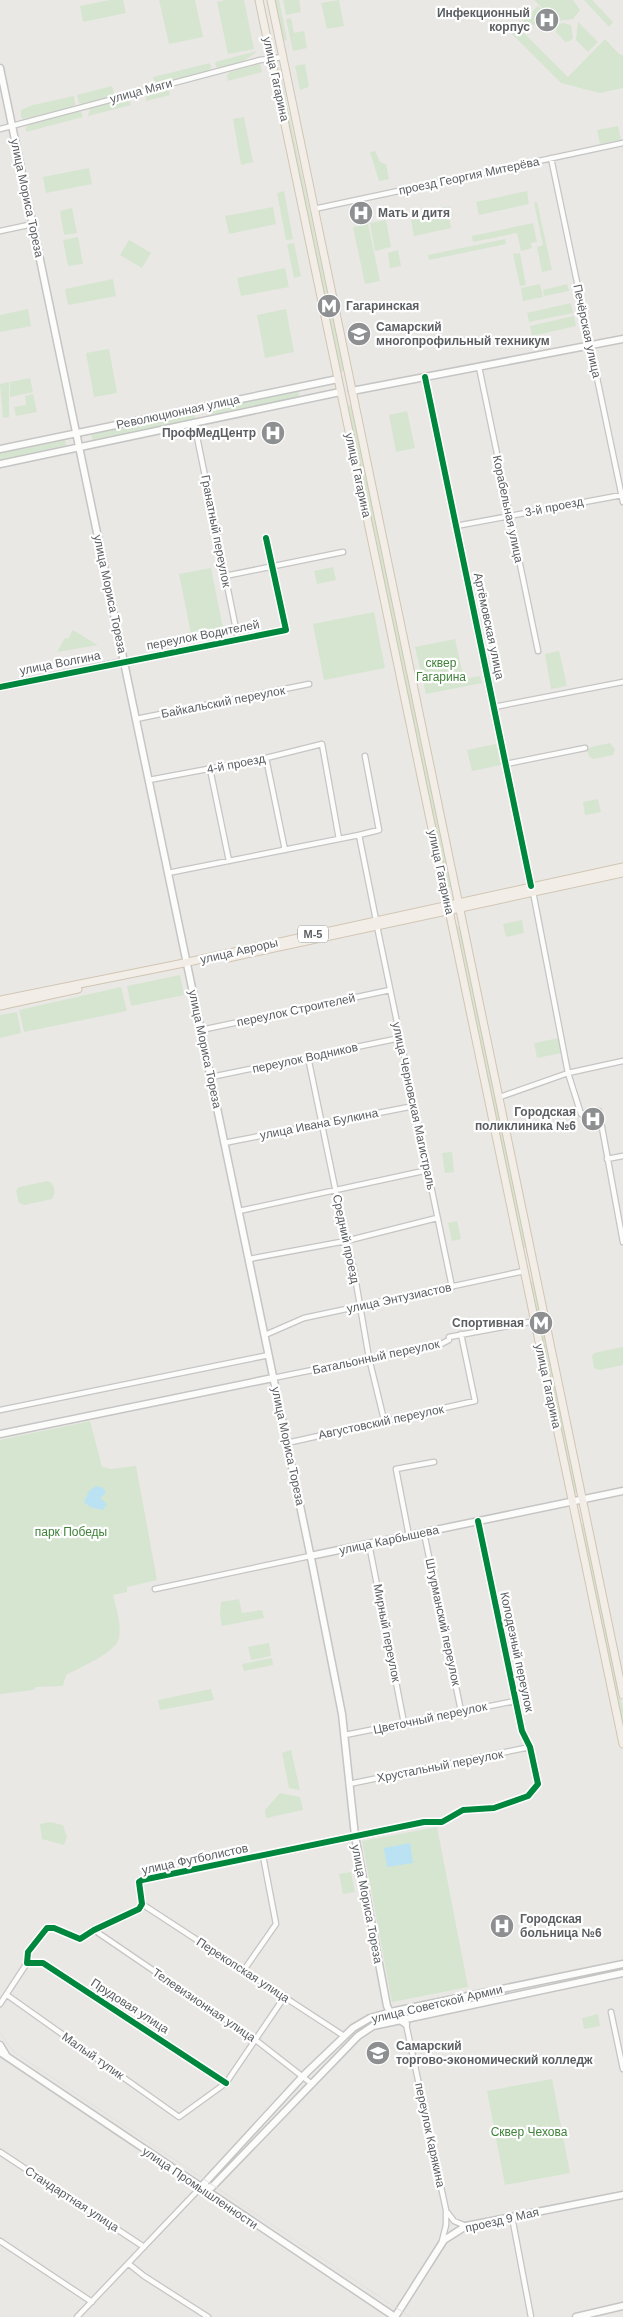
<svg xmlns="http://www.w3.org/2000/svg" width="623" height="2317" viewBox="0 0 623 2317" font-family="Arial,sans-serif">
<rect width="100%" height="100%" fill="#eae8e4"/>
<path fill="#d5e5d0" d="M110 0H123L126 13 83 22 80 6Z
M159 0H195L203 37 169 44Z
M226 0H244L254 49 228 54 217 2Z
M274 0H279L287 40 283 41Z
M283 0H299L301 12 286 15Z
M339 0 344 26 327 29 321 3Z
M534 0H573L580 10 573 19 556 21Z
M584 0H592L613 22 609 27Z
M538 6 546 14 534 26 531 23 523 31 518 26Z
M291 18 294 33 304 31 307 48 293 51 286 19Z
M578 22 598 42 588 52 576 40Z
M563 23 571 25 573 38 570 41 565 42 556 32 557 25Z
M518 27 568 77 605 39 619 54 623 55V88L600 93 561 83 511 33Z
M257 51C249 59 227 72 216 67L215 62Z
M210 63 211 68 208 72 160 84H156L153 77Z
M260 64 262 72 228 81 227 75 230 72Z
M305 64 309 87 300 90 295 66Z
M279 67 344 371 342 372 340 371 277 69Z
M112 86 114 93 112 97 83 104 79 103 77 95Z
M165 88 168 89 170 95 146 101 147 93Z
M74 96 75 104 73 107 23 119 21 117V110L33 105Z
M129 97 131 105 88 116 90 108Z
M78 111 81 112 83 117 26 132V127L33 123Z
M244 117 253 162 241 165 233 119Z
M618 126 621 140 600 144 597 130Z
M375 151 380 162 386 164 389 179 379 181 370 152Z
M89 168 92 184 46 193 43 177Z
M284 191 293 239 286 240 277 193Z
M527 191 529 204 479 215 476 202Z
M537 202 552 270 542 272 537 247 543 245 534 203Z
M450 206 453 216 449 217 451 228 414 236 411 220 422 217 421 212Z
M273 207 276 224 229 234 225 216Z
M72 208 77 233 64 235 60 211Z
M386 220 391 247 375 251 370 223Z
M533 223 537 242 531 243 532 248 521 251 517 233 473 242 472 236Z
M368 224 380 281 365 284 353 227Z
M78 237 83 264 68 266 63 240Z
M505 239 506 244 429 260 428 255Z
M129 240 151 253 142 268 120 255Z
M294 243 301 276 294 278 287 244Z
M398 250 401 266 390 268 388 253Z
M520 253 526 285 520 286 513 254Z
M285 268 289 287 241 296 237 278Z
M113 279 116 296 68 305 65 289Z
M540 284 543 297 523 301 521 288Z
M567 284 569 291 544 296 543 290Z
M571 303 573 313 529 322 527 313Z
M28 309 31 326 0 332V315Z
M286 309 294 352 265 358 257 315Z
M574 316 576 326 532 336 530 326Z
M109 349 117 393 94 397 86 353Z
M30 378 33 392 10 397V382Z
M9 382V417L3 418 0 384Z
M298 389 300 398 210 417 209 408Z
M33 394 37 412 16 416 14 407 26 405 25 396Z
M349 405 351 406 451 887 450 888 448 887 347 406Z
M407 411 415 448 396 452 389 415Z
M194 412 196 421 93 443 91 433Z
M65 440 67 449 0 463V453Z
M333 567 336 580 317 584 314 571Z
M211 568 223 628 191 634 179 574Z
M374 612 385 668 324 680 313 624Z
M73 630 94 643 98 645 57 652 65 638 68 639Z
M455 639 464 679 480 676 482 683 426 694 415 647Z
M559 651 567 686 551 689 545 654Z
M610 743 615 749 613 755 593 759 589 756 587 750 591 747Z
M496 744 501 765 472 771 467 750Z
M598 799 601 812 585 815 583 802Z
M522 920 524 933 506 937 503 924Z
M457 926 460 927 527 1246 526 1248 523 1247Z
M180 975 184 995 131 1006 127 986Z
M121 987 127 1011 24 1032 19 1010Z
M17 1012 21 1033 0 1038V1015Z
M559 1038 562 1053 537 1058 534 1043Z
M452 1152 454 1172 445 1173 442 1153Z
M48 1181C55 1184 56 1193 52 1199L25 1205 19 1203 16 1191 19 1187Z
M457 1221 461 1239 452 1241 448 1223Z
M532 1281 534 1282 577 1492 576 1493 573 1492 530 1283Z
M623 1347V1365L599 1370 594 1368 592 1356 594 1353Z
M90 1421 102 1467 111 1469 136 1466 157 1580 127 1587V1592L113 1595C116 1607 123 1628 118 1641 112 1654 79 1668 66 1675L63 1686 36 1687 33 1690 0 1694V1440Z
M583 1524 623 1710V1726L581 1525Z
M239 1599 242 1613 262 1610 264 1618 222 1626 220 1615 221 1602Z
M269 1643 271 1656 251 1660 248 1647Z
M272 1658 273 1665 244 1671 242 1664Z
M211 1689 214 1700 160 1710 158 1700Z
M291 1750 300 1790 289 1788 282 1753Z
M280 1793 300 1797 303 1810 266 1818 265 1810Z
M50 1822 63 1825 67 1837 64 1845 42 1839 40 1824Z
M437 1827 468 1987 392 2002 362 1841Z
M351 1872 355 1892 343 1894 339 1874Z
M598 2014 600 2026 584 2029 582 2018Z
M552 2079 570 2173 505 2185 487 2091Z"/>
<path fill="#bae2f3" d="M96 1486 103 1488 106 1493 100 1498 107 1504 103 1510 90 1507 84 1502 89 1491Z
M410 1843 413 1863 387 1867 384 1848Z"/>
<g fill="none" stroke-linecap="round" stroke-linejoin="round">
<g stroke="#c6c5c5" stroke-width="7">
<path id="street" d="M0 129 260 60 283 57
M551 158 623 502
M314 209 623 143
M0 231 33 224
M479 367 538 651
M425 377 531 886
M194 422 238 639
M456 526 622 495
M225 576 343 552
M124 662 286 630 266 538
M494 707 623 682
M136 719 309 684
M365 756 379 830 359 835 376 920
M266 758 285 850
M506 764 585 748
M210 769 229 861
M149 780 266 758 322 744 339 839
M168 873 359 835
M533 892 568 1073 581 1114 599 1111 623 1242
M377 926 452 1287
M201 1030 390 990
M308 1057 346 1241 353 1265 369 1358 384 1420
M211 1077 400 1038
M500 1097 568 1073 623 1061
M224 1143 414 1106
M607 1159 623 1156
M239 1211 428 1170
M249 1259 346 1241 437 1218
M265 1335 304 1318 524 1271
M273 1378 441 1344 449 1340V1337L535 1321
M0 1410 269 1355
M287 1443 475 1401 461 1334
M424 1533 461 1711
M409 1536 396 1469 434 1462
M369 1544 404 1723
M155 1589 310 1556
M345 1735 515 1701
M349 1784 530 1747
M142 1904 344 2036
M94 1930 257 2041 312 2084
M244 1970 276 1924 263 1856
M7 1995 179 2117 226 2083 285 1996
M0 2004 27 1963
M611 2012 623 2069
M406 2024 446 2210V2225L442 2241
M226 2083 43 1963H27L28 1952 47 1928H54L80 1939 94 1930 139 1909 142 1904 139 1882 142 1880 424 1822H442L463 1810 494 1808 528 1796 538 1784 530 1747 522 1731 478 1521
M0 2152 144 2247
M448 2213 454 2221 466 2226
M512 2217 531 2317
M0 2241 92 2302
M129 2264 144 2276 208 2317
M77 2317 200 2188"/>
</g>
<g stroke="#c5c5c5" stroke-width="9">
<path id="secondary" d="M0 68 312 1563 342 1714 355 1836 387 2006 391 2014 406 2024
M352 391 623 339
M0 449 338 379
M0 464 340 392
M0 687 124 662
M0 1434 273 1378
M310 1556 623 1491
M0 2045 6 2055
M0 2052 395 2317
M200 2188 303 2076 353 2028 370 2018 395 2011 623 1964
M200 2188 212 2187 358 2036 373 2026 623 1973
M395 2317 444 2240 466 2226 623 2195
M576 2317 623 2306"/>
</g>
<g stroke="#d1c5b4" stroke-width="9">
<path id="primary" d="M259 0 623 1744
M271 0 623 1695
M228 958 623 873
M0 1000 179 964 623 867
M0 1006 78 989"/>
</g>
<use href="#street" stroke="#fcfcfb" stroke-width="4.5"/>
<use href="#secondary" stroke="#fcfcfb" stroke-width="6"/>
<use href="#primary" stroke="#f2eee7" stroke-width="7"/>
<path stroke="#e2e1e1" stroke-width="1" d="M0 2033 14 2052 410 2317"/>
<g stroke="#fff" stroke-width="9">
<path id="cycleway" d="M425 377 531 886
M0 687 286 630 266 538
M226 2083 43 1963H27L28 1952 47 1928H54L80 1939 94 1930 139 1909 142 1904 139 1882 142 1880 424 1822H442L463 1810 494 1808 528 1796 538 1784 530 1747 522 1731 478 1521"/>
</g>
<use href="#cycleway" stroke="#00873e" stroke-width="6"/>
</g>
<defs>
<g id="hospital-disc" transform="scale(1.25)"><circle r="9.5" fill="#8d8f90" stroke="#fff"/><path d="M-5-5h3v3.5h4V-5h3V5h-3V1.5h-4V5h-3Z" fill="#fff"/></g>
<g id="metro-disc" transform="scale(1.25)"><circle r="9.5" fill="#8d8f90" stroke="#fff"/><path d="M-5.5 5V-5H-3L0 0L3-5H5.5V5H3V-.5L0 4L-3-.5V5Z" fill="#fff"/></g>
<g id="university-disc" transform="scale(1.25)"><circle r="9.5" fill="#8d8f90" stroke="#fff"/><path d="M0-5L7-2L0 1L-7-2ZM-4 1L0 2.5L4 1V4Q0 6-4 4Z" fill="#fff"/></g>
</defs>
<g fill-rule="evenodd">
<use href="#hospital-disc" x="547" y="20"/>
<use href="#hospital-disc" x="361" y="213"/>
<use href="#metro-disc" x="329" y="306"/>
<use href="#university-disc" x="359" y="334"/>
<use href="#hospital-disc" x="273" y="433"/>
<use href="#hospital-disc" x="593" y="1119"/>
<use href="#metro-disc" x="541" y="1323"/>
<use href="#hospital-disc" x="502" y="1926"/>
<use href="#university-disc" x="378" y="2053"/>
</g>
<g text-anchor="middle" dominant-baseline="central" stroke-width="4.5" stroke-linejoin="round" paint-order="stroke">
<rect fill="#fff" stroke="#8c8f91" stroke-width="1" x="298" y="925.5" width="30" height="17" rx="4"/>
<g font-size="11" font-weight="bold" fill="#5b5f62">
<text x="313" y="934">М-5</text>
</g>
<g font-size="12" font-weight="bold" fill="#5b5f62" stroke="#fff" text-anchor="start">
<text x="530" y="13" text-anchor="end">Инфекционный<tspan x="530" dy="14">корпус</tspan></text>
<text x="378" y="213">Мать и дитя</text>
<text x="346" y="306">Гагаринская</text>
<text x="376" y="327">Самарский<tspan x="376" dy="14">многопрофильный техникум</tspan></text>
<text x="256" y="433" text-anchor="end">ПрофМедЦентр</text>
<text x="576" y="1112" text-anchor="end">Городская<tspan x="576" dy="14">поликлиника №6</tspan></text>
<text x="524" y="1323" text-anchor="end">Спортивная</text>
<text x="520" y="1919">Городская<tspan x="520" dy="14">больница №6</tspan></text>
<text x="396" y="2046">Самарский<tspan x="396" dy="14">торгово-экономический колледж</tspan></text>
</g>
<g font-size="12" fill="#5b5f62" stroke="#fff">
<text transform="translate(276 79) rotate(78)">улица Гагарина</text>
<text transform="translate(141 91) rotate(-15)">улица Мяги</text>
<text transform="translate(469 176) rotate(-12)">проезд Георгия Митерёва</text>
<text transform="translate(27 198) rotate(78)">улица Мориса Тореза</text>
<text transform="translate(587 331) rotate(78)">Печёрская улица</text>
<text transform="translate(178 412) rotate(-12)">Революционная улица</text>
<text transform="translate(358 475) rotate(78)">улица Гагарина</text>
<text transform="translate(554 507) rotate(-11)">3-й проезд</text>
<text transform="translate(508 509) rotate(78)">Корабельная улица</text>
<text transform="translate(216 531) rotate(79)">Гранатный переулок</text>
<text transform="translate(110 594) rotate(78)">улица Мориса Тореза</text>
<text transform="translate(489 626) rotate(78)">Артёмовская улица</text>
<text transform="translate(203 635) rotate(-11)">переулок Водителей</text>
<text transform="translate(60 663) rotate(-11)">улица Волгина</text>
<text transform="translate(223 702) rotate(-11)">Байкальский переулок</text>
<text transform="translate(236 764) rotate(-11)">4-й проезд</text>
<text transform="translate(441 872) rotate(78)">улица Гагарина</text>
<text transform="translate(239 951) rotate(-13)">улица Авроры</text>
<text transform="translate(296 1010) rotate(-12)">переулок Строителей</text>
<text transform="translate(205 1049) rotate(78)">улица Мориса Тореза</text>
<text transform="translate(305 1058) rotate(-12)">переулок Водников</text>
<text transform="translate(414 1106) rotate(78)">улица Черновская Магистраль</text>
<text transform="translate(319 1124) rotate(-11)">улица Ивана Булкина</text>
<text transform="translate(346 1239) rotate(78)">Средний проезд</text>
<text transform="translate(399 1298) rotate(-12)">улица Энтузиастов</text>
<text transform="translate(376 1357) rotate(-12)">Батальонный переулок</text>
<text transform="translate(548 1386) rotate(78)">улица Гагарина</text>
<text transform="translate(381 1422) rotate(-12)">Августовский переулок</text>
<text transform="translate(288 1446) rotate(78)">улица Мориса Тореза</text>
<text transform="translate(389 1540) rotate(-12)">улица Карбышева</text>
<text transform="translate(443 1622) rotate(78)">Штурманский переулок</text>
<text transform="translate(387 1633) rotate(79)">Мирный переулок</text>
<text transform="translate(517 1652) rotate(78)">Колодезный переулок</text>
<text transform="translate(430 1718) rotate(-12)">Цветочный переулок</text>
<text transform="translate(440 1766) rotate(-11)">Хрустальный переулок</text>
<text transform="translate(195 1859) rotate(-12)">улица Футболистов</text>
<text transform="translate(367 1904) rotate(79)">улица Мориса Тореза</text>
<text transform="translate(243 1970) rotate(33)">Перекопская улица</text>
<text transform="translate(437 2004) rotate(-13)">улица Советской Армии</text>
<text transform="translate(204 2005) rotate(34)">Телевизионная улица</text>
<text transform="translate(130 2006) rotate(33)">Прудовая улица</text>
<text transform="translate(93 2056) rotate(35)">Малый тупик</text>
<text transform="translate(430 2135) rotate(78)">переулок Карякина</text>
<text transform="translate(200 2188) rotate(34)">улица Промышленности</text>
<text transform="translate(72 2199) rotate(33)">Стандартная улица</text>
<text transform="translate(502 2220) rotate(-13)">проезд 9 Мая</text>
</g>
<g font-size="12" fill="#40823a" stroke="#fff">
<text x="441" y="663">сквер<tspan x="441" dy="14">Гагарина</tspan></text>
<text x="71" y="1532">парк Победы</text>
<text x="529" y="2132">Сквер Чехова</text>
</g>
</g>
</svg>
